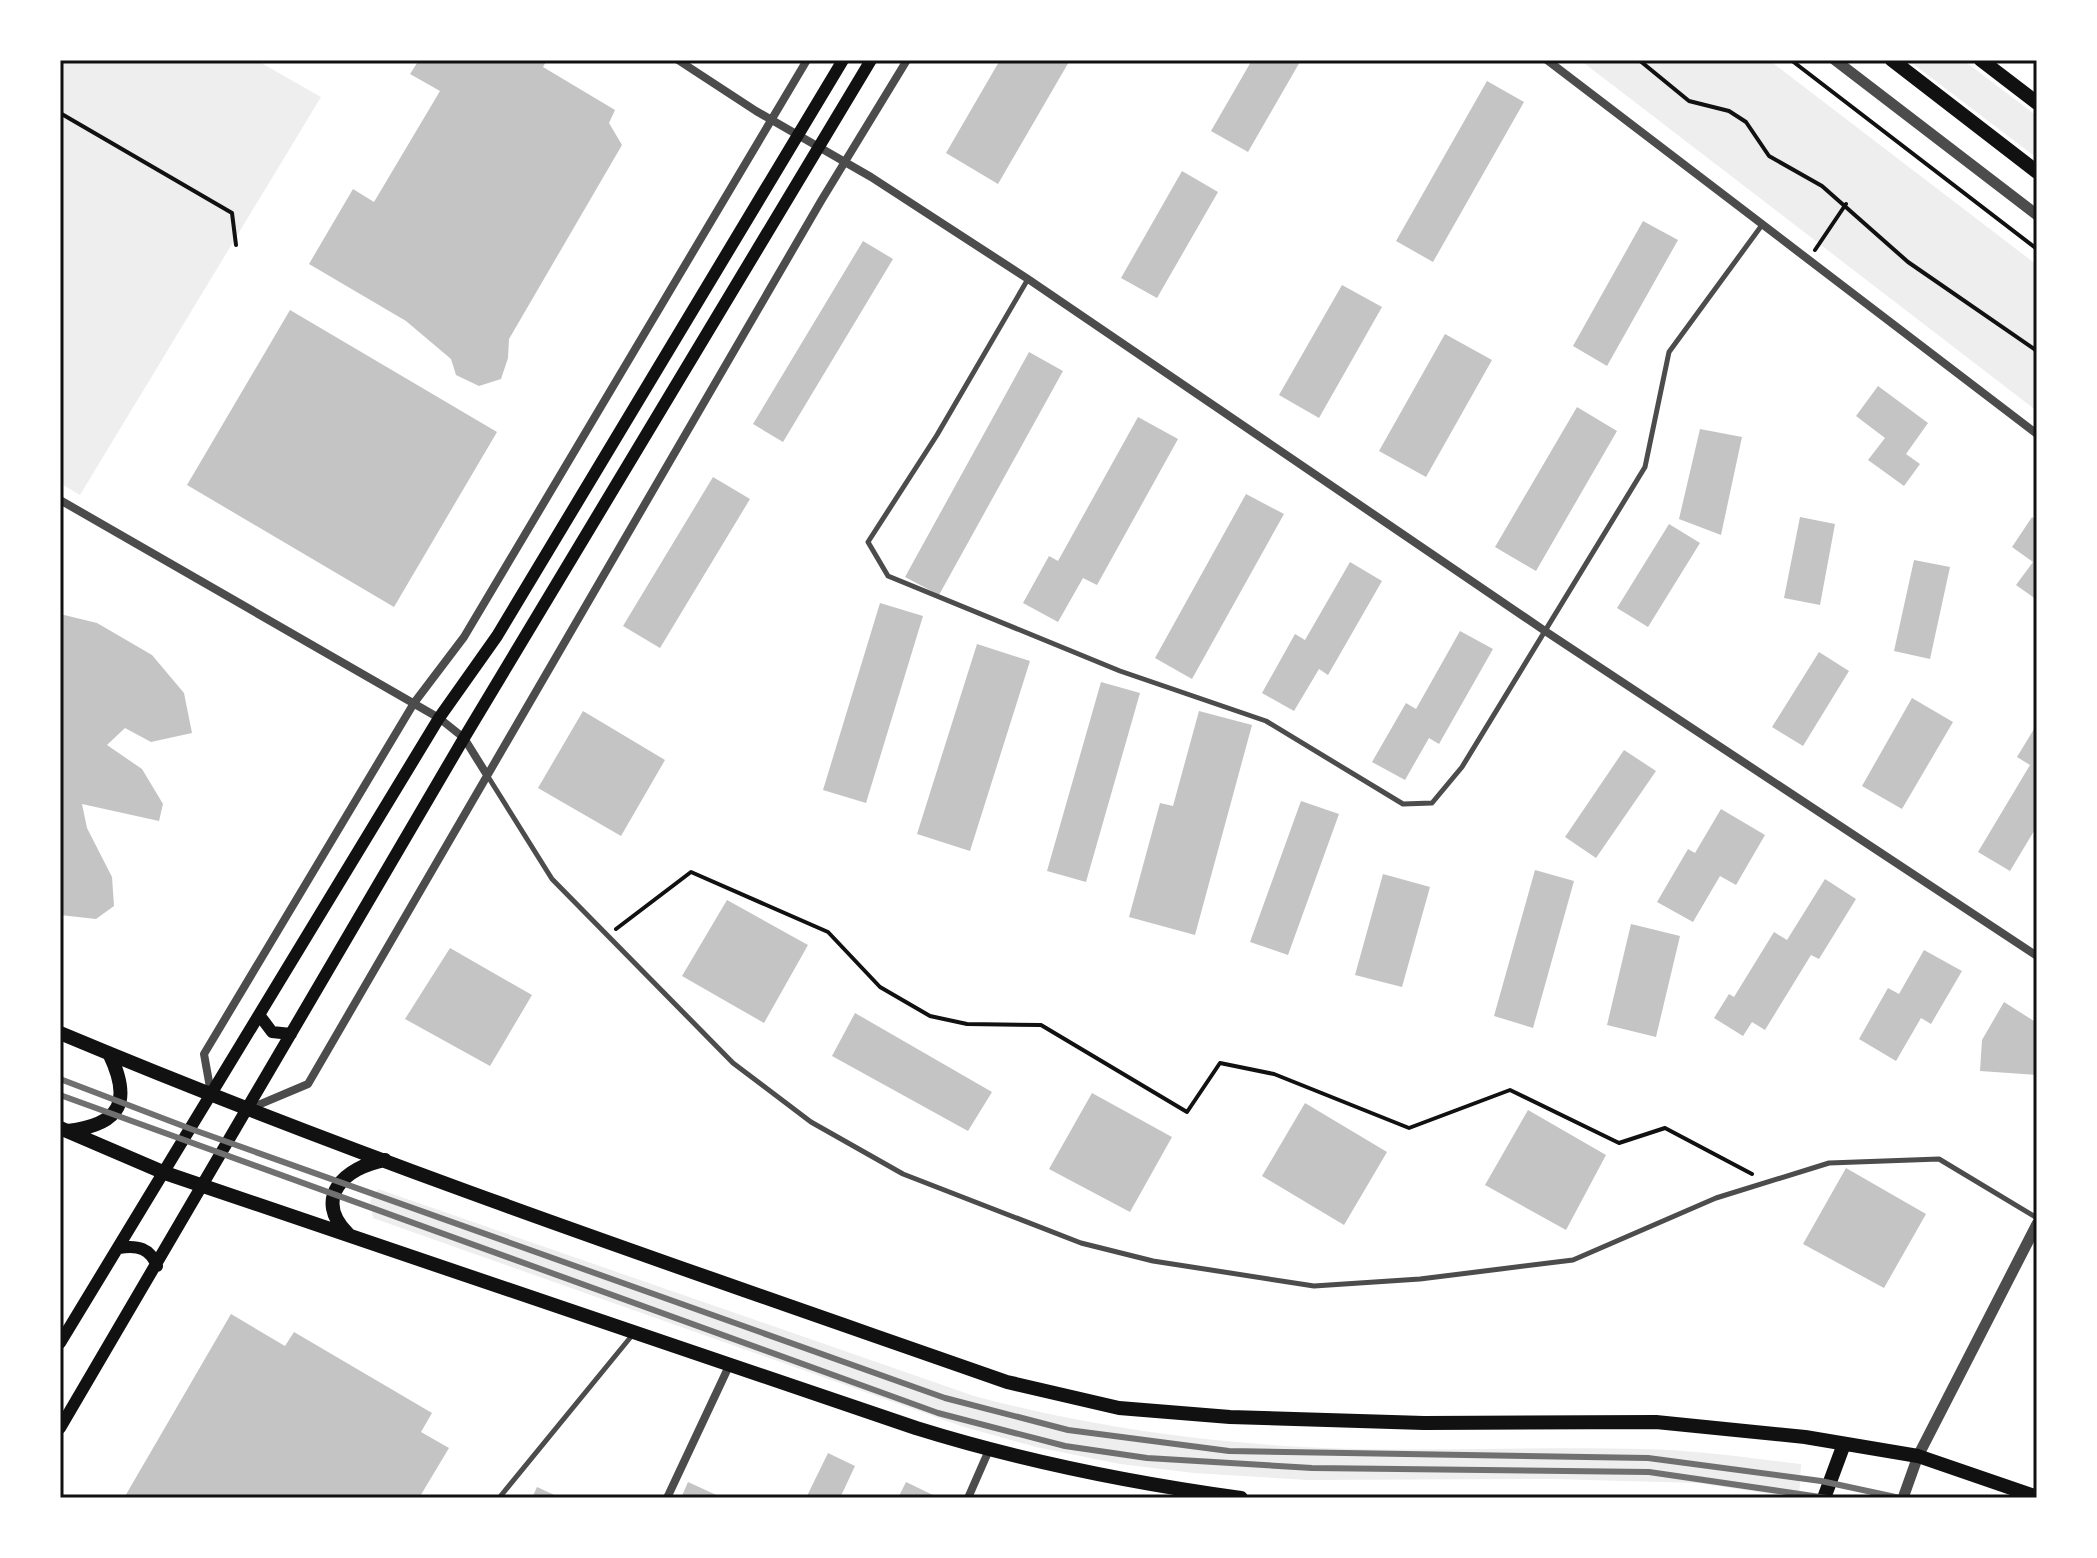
<svg xmlns="http://www.w3.org/2000/svg" width="2097" height="1558" viewBox="0 0 2097 1558" font-family="'Golos Text',sans-serif">
<rect width="100%" height="100%" fill="#fff"/>
<path fill="#eee" d="M60 60H256L321 97 80 495 60 483Z
M1580 60H1769L2037 265V411Z
M1908 60H1963L2037 116V158Z
M378 1189 974 1396C1082 1425 1191 1441 1303 1447 1416 1453 1530 1446 1643 1449 1696 1450 1748 1458 1801 1464L1799 1498 1698 1483 1553 1479 1308 1480 1194 1473 1120 1464 1036 1447 961 1426 373 1218 370 1201Z"/>
<path fill="#c4c4c4" d="M419 60H547L543 67 615 110 609 123 622 145 509 339 508 358 501 379 479 386 456 375 451 359 406 321 309 264 353 189 374 202 440 91 410 74Z
M1000 60H1070L998 184 946 153Z
M1252 60H1301L1248 152 1211 131Z
M1487 81 1524 102 1433 262 1396 241Z
M1182 171 1218 192 1157 298 1121 278Z
M1643 221 1678 240 1607 366 1573 346Z
M863 241 893 259 783 442 753 424Z
M1342 285 1382 307 1319 418 1279 395Z
M290 310 497 432 394 607 187 485Z
M1445 334 1492 360 1426 477 1379 451Z
M1029 352 1063 371 939 595 905 577Z
M1878 386 1928 423 1906 454 1920 464 1904 486 1868 460 1885 438 1856 416Z
M1577 407 1617 431 1536 571 1495 547Z
M1138 417 1178 439 1097 585 1083 578 1058 622 1023 603 1049 556 1058 561Z
M1700 429 1742 437 1721 535 1679 519Z
M713 477 750 499 660 648 623 626Z
M1246 494 1284 514 1192 679 1155 658Z
M1800 517 1835 524 1820 605 1784 598Z
M2032 517 2037 521V600L2016 585 2033 562 2012 547Z
M1669 524 1700 543 1648 627 1617 608Z
M1914 560 1950 567 1930 659 1894 651Z
M1350 562 1382 581 1328 675 1319 669 1294 711 1262 693 1295 634 1305 640Z
M880 603 923 616 866 803 823 790Z
M60 614 97 623 152 655 184 693 192 733 151 742 125 728 107 745 142 769 163 804 159 821 82 804 87 828 112 877 114 906 96 919 60 915Z
M1460 631 1493 649 1439 744 1429 738 1405 780 1372 762 1406 703 1416 709Z
M977 644 1030 661 970 851 917 834Z
M1819 652 1849 671 1803 746 1772 727Z
M1101 682 1140 693 1086 882 1047 871Z
M1912 698 1953 722 1902 809 1862 786Z
M583 711 665 760 621 836 538 788Z
M1199 711 1252 725 1195 935 1129 917 1160 803 1173 806Z
M2037 724V826L2010 871 1978 852 2030 765 2017 757Z
M1624 750 1656 771 1596 858 1565 837Z
M1301 801 1339 814 1288 955 1250 942Z
M1721 809 1765 835 1736 885 1720 876 1693 922 1657 902 1688 849 1695 853Z
M1535 870 1574 881 1533 1028 1494 1016Z
M1383 874 1430 887 1402 987 1355 975Z
M1825 879 1856 899 1819 959 1811 955 1765 1030 1752 1022 1743 1036 1714 1018 1729 994 1734 997 1774 932 1787 940Z
M727 900 808 945 764 1023 682 976Z
M1631 924 1680 936 1656 1037 1607 1025Z
M450 948 532 995 490 1066 405 1019Z
M1924 950 1962 971 1931 1024 1921 1018 1896 1061 1859 1039 1888 988 1899 994Z
M2004 1002 2037 1023V1075L1980 1071 1982 1040Z
M855 1013 992 1092 968 1131 832 1056Z
M1092 1093 1172 1137 1130 1212 1049 1169Z
M1305 1103 1387 1152 1344 1225 1262 1176Z
M1528 1110 1606 1155 1566 1230 1485 1185Z
M1846 1168 1926 1214 1884 1288 1803 1244Z
M231 1314 285 1346 294 1332 432 1413 421 1432 449 1448 419 1498H124Z
M828 1453 855 1466 840 1498H806Z
M688 1482 723 1498H681Z
M906 1482 933 1495 932 1498H898Z
M537 1487 561 1498H532Z"/>
<g fill="none" stroke-linecap="round" stroke-linejoin="round">
<path stroke="#111" stroke-width="4" d="M1639 60 1689 101 1729 111 1746 122 1769 156 1822 186 1908 262 2037 351
M1791 60 2037 249
M60 113 232 213 236 245
M1815 250 1846 204
M616 929 691 872 828 932 880 987 930 1016 967 1024 1041 1025 1187 1112 1220 1063 1274 1074 1409 1128 1510 1090 1619 1143 1665 1128 1752 1174"/>
<path stroke="#4c4c4c" stroke-width="5" d="M1028 279 937 435 868 542 888 576 1120 671 1266 721 1403 804 1432 803 1462 767 1645 467 1669 352 1762 225
M487 775 552 879 733 1063 811 1122 903 1174 1081 1243 1153 1261 1314 1286 1420 1279 1573 1260 1716 1198 1829 1163 1939 1159 2037 1218
M499 1498 634 1333"/>
<path stroke="#4c4c4c" stroke-width="8" d="M678 60 756 111 871 177 1028 279 1545 631 2037 956
M1547 60 2037 434
M60 500 439 718 464 738 487 775
M211 1093 204 1054 414 703 464 637 807 60
M251 1108 308 1084 821 201 907 60
M667 1498 729 1366
M968 1498 989 1450"/>
<path stroke="#4c4c4c" stroke-width="11" d="M1835 60 2037 215
M1903 1498 1918 1456 2037 1224"/>
<path stroke="#111" stroke-width="12" d="M260 1016 272 1032 291 1034
M119 1248C138 1245 150 1248 157 1266
M60 1343 439 718 497 636 843 60
M60 1428 464 738 871 60"/>
<path stroke="#111" stroke-width="14" d="M1892 60 2037 172
M1981 60 2037 103
M60 1033C370 1163 690 1271 1007 1382L1119 1408 1230 1417 1424 1423 1656 1422 1805 1437 1918 1456 2037 1497
M60 1128 165 1173 916 1428C1022 1461 1131 1483 1241 1498
M68 1131C122 1124 132 1101 109 1053
M348 1234C312 1198 345 1167 385 1160
M1824 1498 1844 1444"/>
<path stroke="#707070" stroke-width="6" d="M60 1079 191 1129 945 1398 1068 1430 1229 1451 1648 1458 1821 1481 1900 1498
M60 1095 938 1413 1065 1446 1147 1458 1312 1468 1649 1472 1827 1498"/>
</g>
<rect width="2097" height="1558" fill="none" stroke="#ffffff" stroke-width="124"/>
<rect x="62" y="62" width="1973" height="1434" fill="none" stroke="#111" stroke-width="3"/>
</svg>
